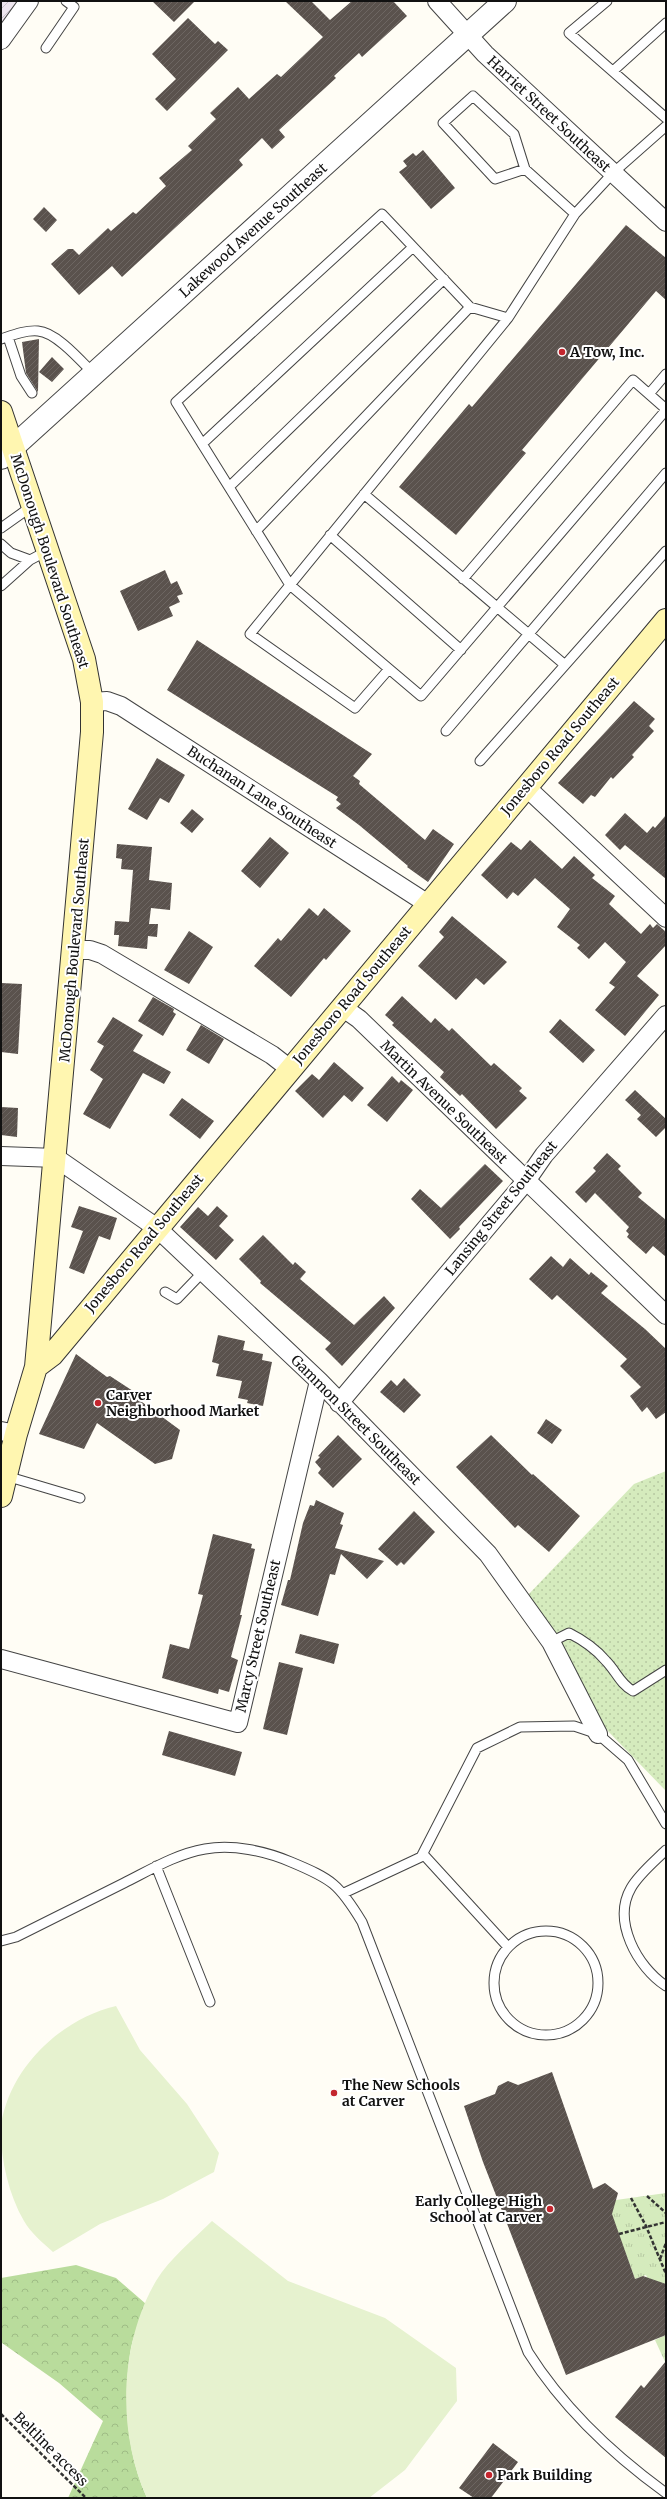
<svg xmlns="http://www.w3.org/2000/svg" width="667" height="2499" viewBox="0 0 667 2499" font-family="Merriweather,serif">
<defs>
<pattern id="industrial-furrows" width="10" height="10" patternUnits="userSpaceOnUse"><rect width="10" height="10" fill="#eee6ef"/><path d="M-1 1l2-2M0 10L10 0M9 11l2-2" fill="none" stroke="#cbc4cc"/></pattern>
<pattern id="grass-tufts" width="24" height="20" patternUnits="userSpaceOnUse"><rect width="24" height="20" fill="#d5ebbd"/><path d="M3 7l-1-3M5 7V3M7 7l1-3M15 17l-1-3M17 17v-4M19 17l1-3" fill="none" stroke="#b6c8a1"/></pattern>
<pattern id="forest-crowns" width="20" height="18" patternUnits="userSpaceOnUse"><rect width="20" height="18" fill="#b9dc9c"/><path d="M2 6a3 3 0 1 1 6 0M12 15a3 3 0 1 1 6 0" fill="none" stroke="#9ebc85"/></pattern>
<pattern id="park-dots" width="8" height="8" patternUnits="userSpaceOnUse"><rect width="8" height="8" fill="#d5ebbd"/><path d="M2 2h.1M6 6h.1" fill="none" stroke="#b6c8a1" stroke-width="1.8" stroke-linecap="round"/></pattern>
<pattern id="building-hatch" width="6" height="6" patternUnits="userSpaceOnUse"><rect width="6" height="6" fill="#5a524d"/><path d="M-1 1l2-2M0 6l6-6M5 7l2-2" fill="none" stroke="#6d6662"/></pattern>
</defs>
<rect width="100%" height="100%" fill="#fffdf5"/>
<path fill="url(#industrial-furrows)" d="M1 1H29L1 40Z"/>
<path fill="url(#grass-tufts)" d="M666 2193V2284L649 2282 646 2275 635 2279 609 2208 616 2200Z
M666 2335V2364L655 2340Z"/>
<path fill="url(#forest-crowns)" d="M76 2265 116 2278 146 2304C141 2320 132 2337 130 2354 123 2402 127 2454 147 2498H68L103 2421 59 2383 2 2343 1 2278Z"/>
<path fill="url(#park-dots)" d="M666 1471V1791L604 1727 552 1633 527 1596 634 1484Z"/>
<path fill="#e6f2cf" d="M116 2006 140 2050 187 2104 219 2153 214 2172 163 2199 100 2224 53 2252C43 2243 31 2233 24 2221 8 2193 0 2157 1 2125 10 2067 61 2019 116 2006Z
M212 2221 288 2281 385 2318 456 2368 457 2401 405 2470 369 2498H147C117 2433 119 2344 156 2281 170 2258 193 2240 212 2221Z"/>
<path fill="url(#building-hatch)" d="M152 1H195L174 22Z
M285 1H311L330 20 352 1H393L407 16 362 57 359 53 334 76 336 78 279 130 285 137 272 149 262 138 239 160 243 165 122 277 112 266 79 295 51 264 68 249H73L79 255 108 228 111 231 133 212 136 214 166 186 159 178 192 150 188 146 216 119 210 113 238 87 249 99 277 74 281 77 323 37Z
M188 18 215 44 218 41 228 50 167 111 155 99 176 79 152 54Z
M423 150 455 188 431 209 399 172 407 166 403 161 413 153 416 156Z
M44 207 57 220 46 232 33 219Z
M626 225 666 258V300L656 291 522 450 526 453 456 535 399 487 469 404 472 407Z
M39 339 38 392 26 373 22 342Z
M52 357 64 369 52 382 39 372Z
M165 570 171 584 177 581 183 594 177 596 180 602 169 607 173 616 138 631 120 591Z
M197 640 372 754 353 776 360 781 359 784 425 840 433 829 454 844 428 882 407 867 408 866 359 825 336 808 341 804 336 800 338 797 167 690Z
M634 701 655 719 649 726 654 731 632 755 634 757 613 779 611 777 595 797 591 795 583 804 558 783Z
M157 758 185 775 169 803 160 798 147 820 128 809Z
M192 809 204 819 192 833 180 823Z
M625 813 647 833 653 826 655 828 666 815V879L625 845 620 850 605 835Z
M270 837 289 853 260 888 241 871Z
M530 840 562 869 574 856 595 875 592 878 615 896 609 904 641 934 650 924 653 928 657 924 666 932V945L637 976 659 995 625 1036 595 1010 615 987 609 983 626 962 605 942 589 959 577 948 580 945 557 927 570 909 535 878 518 896 513 892 507 899 481 875 511 842 521 850Z
M117 844 152 847 149 880 172 883 170 910 151 908 149 924H158L157 937 148 936 147 949 118 946 119 935H114L115 921 129 922 133 870 121 869 122 859 116 858Z
M309 908 318 916 324 908 351 931 326 960 324 958 291 997 254 966 278 938 281 941Z
M452 916 507 962 484 985 476 978 456 1000 418 966 444 937 439 932Z
M189 931 213 947 189 984 164 970Z
M1 983 22 984 18 1054 1 1052Z
M402 996 431 1023 435 1018 449 1031 452 1028 491 1066 494 1063 522 1088 519 1091 527 1098 496 1129 462 1094 460 1096 440 1077 444 1072 392 1025 394 1023 385 1015Z
M153 997 174 1009 173 1012 176 1014 163 1036 138 1021Z
M113 1017 143 1035 133 1051 171 1072 164 1084 143 1073 110 1129 83 1114 103 1079 90 1070 104 1046 97 1042Z
M560 1019 595 1050 583 1063 549 1032Z
M201 1025 224 1039 209 1064 186 1050Z
M334 1062 364 1088 352 1102 344 1095 323 1118 295 1091 312 1074 319 1080Z
M392 1076 399 1083 401 1080 413 1090 387 1122 367 1105Z
M635 1090 666 1119V1127L656 1137 637 1119 641 1115 625 1100Z
M182 1098 214 1121 200 1139 169 1115Z
M1 1107 18 1108 17 1137 1 1135Z
M607 1153 621 1166 618 1169 642 1193 638 1197 666 1220V1257L653 1246 646 1254 627 1237 629 1234 626 1231 629 1227 595 1193 586 1203 575 1192 596 1171 593 1168Z
M485 1164 503 1181 459 1227 460 1229 450 1239 411 1199 420 1189 441 1208Z
M79 1206 117 1218 110 1240 99 1236 84 1274 69 1268 83 1231 71 1227Z
M217 1206 228 1216 219 1226 234 1240 216 1260 180 1227 198 1207 208 1216Z
M263 1235 293 1265 295 1262 306 1272 300 1279 354 1325 384 1296 395 1308 342 1366 325 1349 331 1343 260 1283 261 1281 239 1259Z
M551 1256 563 1267 570 1258 589 1275 591 1272 608 1286 601 1293 645 1329 666 1349V1412L656 1419 647 1407 642 1412 630 1396 641 1387 620 1366 627 1359 557 1295 552 1300 529 1279Z
M218 1335 245 1341 243 1350 263 1354 262 1360 272 1362 263 1406 247 1403 248 1400 238 1398 242 1381 216 1376 219 1364 212 1362Z
M76 1354 107 1377 110 1376 133 1391 131 1394 180 1430 172 1459 155 1464 97 1423 84 1449 39 1434Z
M404 1378 421 1395 404 1413 380 1392 391 1380 397 1386Z
M546 1419 562 1430 552 1444 537 1433Z
M338 1435 362 1459 333 1488 318 1473 321 1469 315 1462 320 1457 318 1456Z
M491 1435 532 1475 533 1474 580 1516 549 1552 518 1525 515 1528 456 1467Z
M316 1500 344 1513 340 1524 343 1525 335 1548 384 1561 367 1579 341 1554 335 1575 330 1574 318 1616 281 1605 288 1580H290L303 1523 310 1505 314 1506Z
M414 1511 435 1532 404 1565 401 1562 397 1566 378 1549Z
M213 1534 252 1544 251 1548 255 1549 240 1615H242L231 1657 238 1660 229 1692 219 1689 218 1694 162 1678 170 1644 189 1649 203 1595 198 1594Z
M300 1634 339 1644 334 1664 295 1653Z
M279 1662 303 1668 287 1735 263 1729Z
M169 1731 242 1752 235 1776 162 1755Z
M552 2072 593 2189 605 2183 618 2193 612 2214 635 2279 643 2276 666 2284V2335L566 2375 483 2162 464 2106 495 2094 498 2086 508 2081 518 2085Z
M666 2361V2458L615 2417 641 2385 644 2388Z
M493 2443 518 2462 491 2498H474L459 2488Z"/>
<g fill="none" stroke-linecap="round" stroke-linejoin="round">
<g stroke="#444" stroke-width="11">
<path id="service" d="M607 1 569 33 666 118
M46 48 74 7 66 1
M613 71 666 23
M525 169 495 179 443 123 473 96 514 134 525 169 575 214
M508 318 470 307 382 214 176 402 290 585 421 696 666 410
M8 337 21 376 32 393
M1 339C13 335 25 330 38 331 56 332 81 361 94 374
M649 394 666 374
M202 444 413 247
M229 487 444 279
M364 494 565 665
M1 528 32 506
M256 531 470 307
M330 535 461 650
M1 544 11 553 30 560 47 551
M463 579 633 380 666 409
M1 586 30 560
M389 669 355 708 250 634 508 318 575 214 613 173 666 126
M446 731 666 473
M480 761 666 551
M165 1292 177 1299 203 1272
M6 1476 80 1498
M551 1642 569 1633C583 1640 596 1649 606 1661 616 1671 620 1684 633 1691L666 1670
M666 1850C655 1861 639 1874 631 1888 612 1921 637 1967 666 1986
M423 1854 508 1947
M156 1866 210 2002
M344 1893 421 1857 477 1748 520 1727 574 1726 598 1734 628 1760 666 1824
M494 1983a52 52 0 1 1 104 0a52 52 0 1 1-104 0Z
M1 1941 16 1937C52 1919 88 1901 124 1883 150 1870 176 1854 205 1849 233 1844 265 1851 291 1862 332 1879 339 1884 362 1922L528 2352C564 2409 612 2454 666 2493"/>
</g>
<g stroke="#444" stroke-width="20">
<path id="minor" d="M437 1 485 54 666 222
M1 40 29 1
M92 702 107 701 121 706 428 904
M526 787 666 918
M74 950H90L102 954 272 1055 290 1069
M342 1007 359 1019 666 1315
M1 1156 56 1158 157 1228 319 1381 488 1554 551 1642 598 1734
M339 1403 526 1181 544 1155 666 1015
M1 1431 16 1434
M1 1659 238 1723 319 1381"/>
</g>
<g stroke="#444" stroke-width="24">
<path id="tertiary" d="M1 458 505 1"/>
</g>
<g stroke="#333" stroke-width="24">
<path id="secondary" d="M1 412 84 659 92 702V732L36 1367 16 1434 1 1496
M36 1367 52 1355 666 620"/>
</g>
<path stroke="#333" stroke-width="2.5" stroke-dasharray="4 2" stroke-linecap="butt" d="M647 2196 666 2213
M631 2198 646 2226 666 2274
M619 2234 666 2222
M660 2259 666 2243
M1 2414 86 2498"/>
<use href="#service" stroke="#fff" stroke-width="9"/>
<use href="#minor" stroke="#fff" stroke-width="18"/>
<use href="#tertiary" stroke="#fff" stroke-width="22"/>
<use href="#secondary" stroke="#fff6b0" stroke-width="22"/>
</g>
<g fill="#c4262e" stroke="#fff" stroke-width="1.5">
<circle cx="562" cy="352" r="4"/>
<circle cx="98" cy="1403" r="4"/>
<circle cx="334" cy="2093" r="4"/>
<circle cx="550" cy="2209" r="4"/>
<circle cx="489" cy="2475" r="4"/>
</g>
<g text-anchor="middle" dominant-baseline="central" stroke-width="4" stroke-linejoin="round" paint-order="stroke">
<g font-size="14" fill="#111" stroke="#fff">
<text transform="translate(549 114) rotate(43)">Harriet Street Southeast</text>
<text transform="translate(253 230) rotate(-42)">Lakewood Avenue Southeast</text>
<text transform="translate(50 561) rotate(72)">McDonough Boulevard Southeast</text>
<text transform="translate(560 746) rotate(-50)">Jonesboro Road Southeast</text>
<text transform="translate(262 797) rotate(33)">Buchanan Lane Southeast</text>
<text transform="translate(74 950) rotate(-85)">McDonough Boulevard Southeast</text>
<text transform="translate(352 995) rotate(-50)">Jonesboro Road Southeast</text>
<text transform="translate(444 1102) rotate(44)">Martin Avenue Southeast</text>
<text transform="translate(501 1208) rotate(-51)">Lansing Street Southeast</text>
<text transform="translate(144 1243) rotate(-50)">Jonesboro Road Southeast</text>
<text transform="translate(356 1420) rotate(45)">Gammon Street Southeast</text>
<text transform="translate(258 1636) rotate(-77)">Marcy Street Southeast</text>
<text transform="translate(51 2449) rotate(45)">Beltline access</text>
</g>
<g font-size="14" font-weight="bold" fill="#111" stroke="#fff" text-anchor="start">
<text x="570" y="352">A Tow, Inc.</text>
<text x="106" y="1395">Carver<tspan x="106" dy="16">Neighborhood Market</tspan></text>
<text x="342" y="2085">The New Schools<tspan x="342" dy="16">at Carver</tspan></text>
<text x="542" y="2201" text-anchor="end">Early College High<tspan x="542" dy="16">School at Carver</tspan></text>
<text x="497" y="2475">Park Building</text>
</g>
</g>
<rect width="667" height="2499" fill="none" stroke="#111111" stroke-width="4"/>
</svg>
